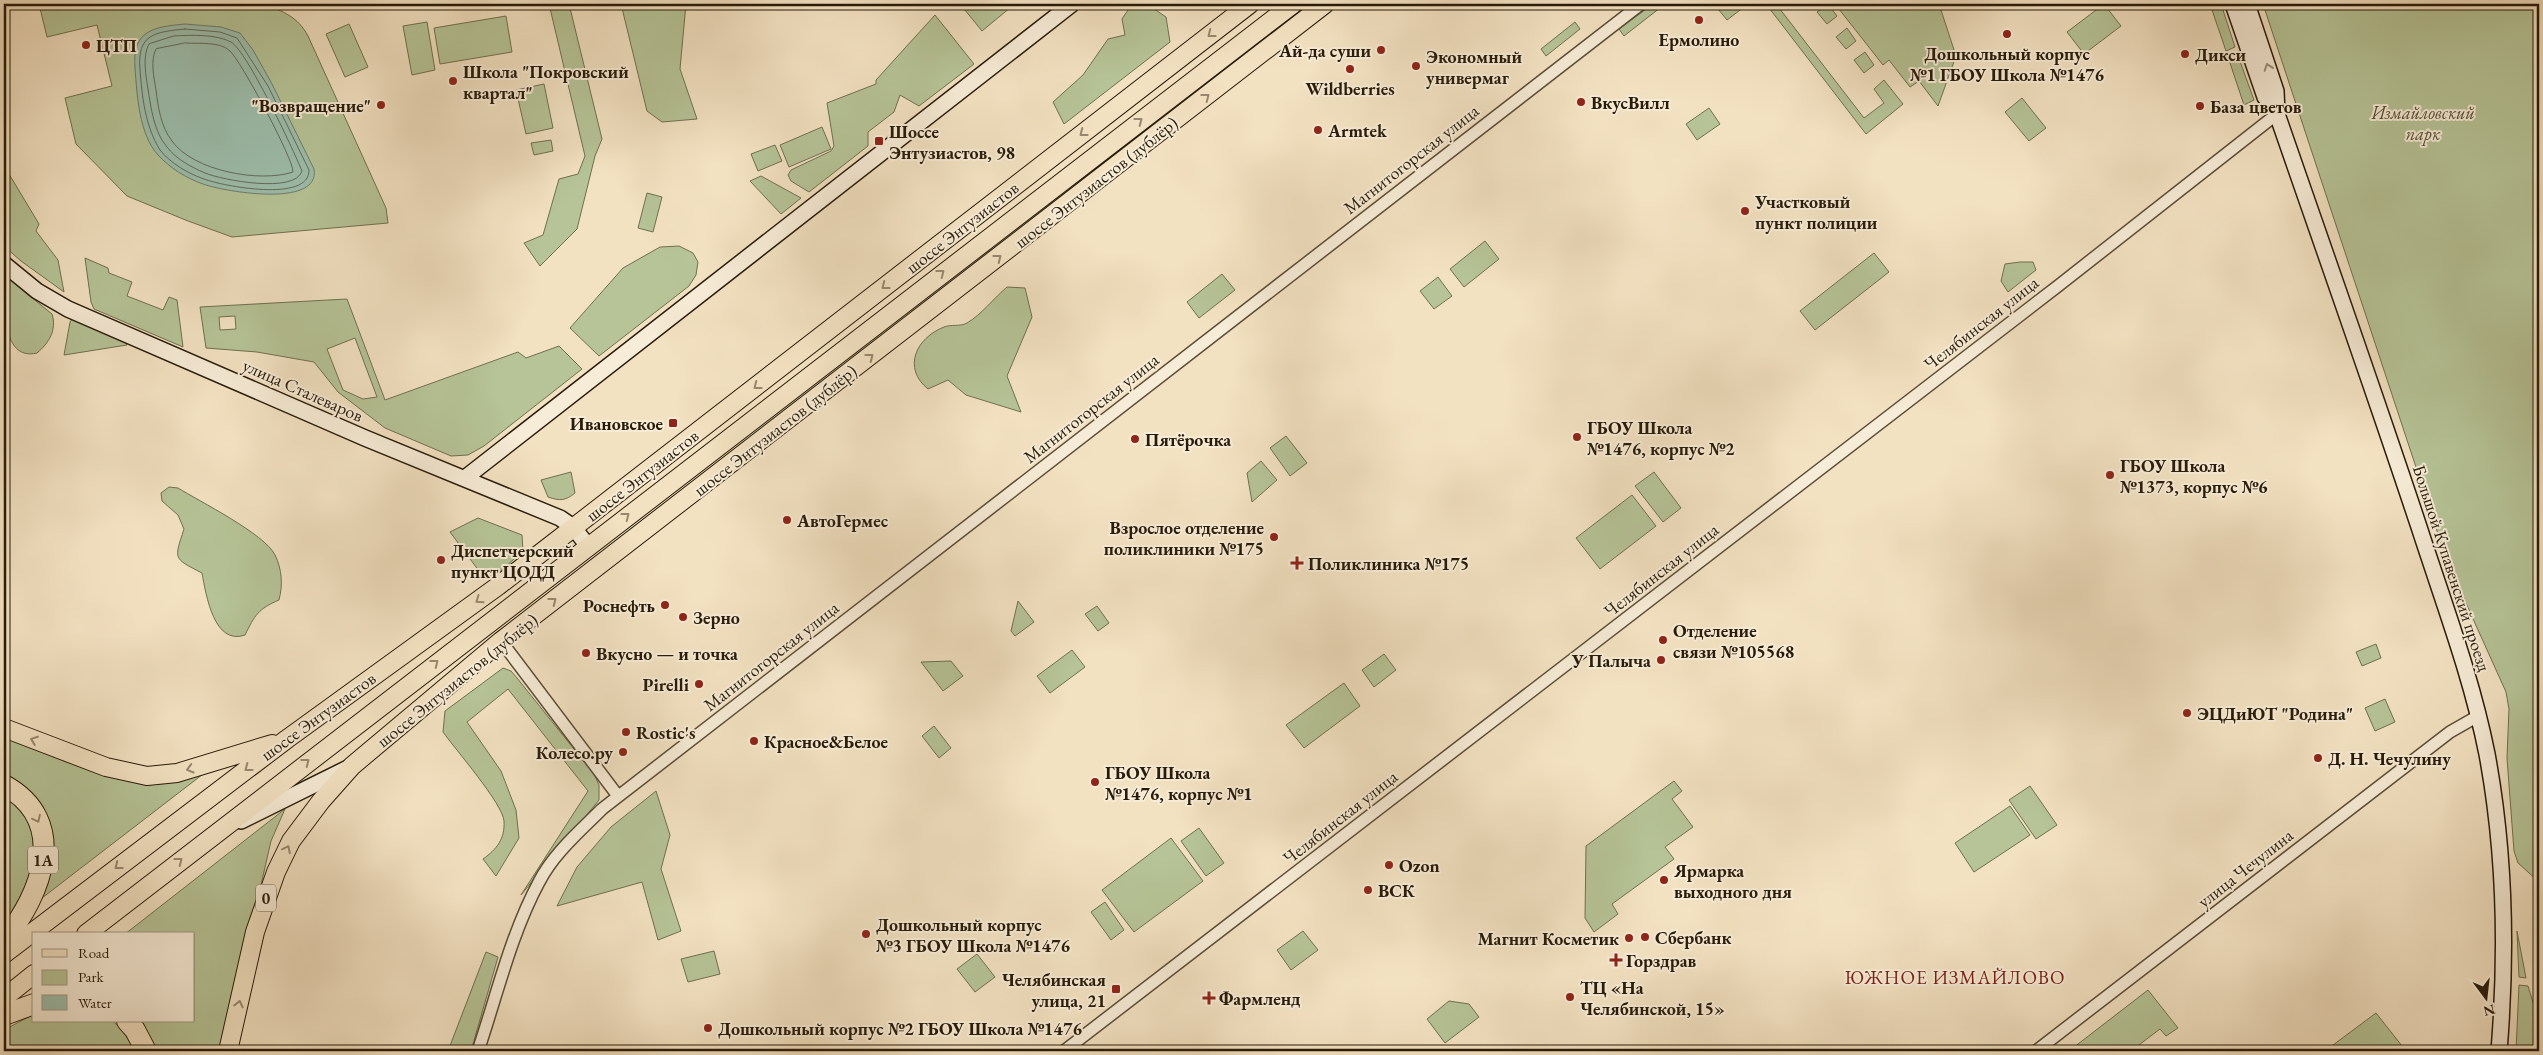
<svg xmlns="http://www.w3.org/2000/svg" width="2543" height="1055" viewBox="0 0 2543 1055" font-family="'EB Garamond',serif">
<rect width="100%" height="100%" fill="#f3e2c2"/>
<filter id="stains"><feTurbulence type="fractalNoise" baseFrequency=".004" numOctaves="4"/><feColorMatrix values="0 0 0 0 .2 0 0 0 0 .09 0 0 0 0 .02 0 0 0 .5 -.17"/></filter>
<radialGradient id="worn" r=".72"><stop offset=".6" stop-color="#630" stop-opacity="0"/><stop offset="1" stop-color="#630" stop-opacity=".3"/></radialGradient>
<path fill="#b6c497" stroke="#6f7050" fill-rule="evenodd" d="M39 4H263C283 11 298 17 308 36L386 208 388 223 232 237 188 221 127 196 76 144 65 98 112 86 97 25 47 37Z
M549 4H569L602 139 595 156 577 229 540 266 524 243 543 235 559 179 578 174 585 156Z
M621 4H686L680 69 697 119 662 122 647 111Z
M960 4H1000L1011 7 982 31Z
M1147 4 1166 17 1170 42 1064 124 1053 102 1083 75 1108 39 1125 35 1122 19 1130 7Z
M1653 4H1665L1624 36 1619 29Z
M1714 4H1748L1727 20Z
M1766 4H1776L1864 118 1884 103 1874 89 1884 80 1903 104 1866 134Z
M1828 4 1837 16 1827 24 1817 12Z
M1835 4H1939L1956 56 1938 106 1919 81 1910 87 1889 60 1883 65Z
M2104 4 2121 26 2084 54 2067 32Z
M2210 4H2221L2235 47 2226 51Z
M2263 4H2539V882L2518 863 2514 851 2507 758 2509 709 2506 692 2447 561Z
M935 15 974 64 919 106 900 95 894 112 868 132V146L809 192 791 181 788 175 791 170 831 151 834 146 827 103 876 84V80Z
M506 16 512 52 440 64 434 28Z
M427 22 435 70 412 75 403 26Z
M1575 22 1580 29 1546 56 1541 49Z
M349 24 368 67 345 77 326 34Z
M1847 28 1856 41 1846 49 1836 37Z
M1865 52 1874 65 1864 73 1854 60Z
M2237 53 2254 100 2244 105 2228 57Z
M544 84 553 128 526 134 516 90Z
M2022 98 2046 128 2029 141 2005 112Z
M1709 108 1720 124 1697 140 1686 124Z
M822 127 831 149 789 167 780 145Z
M551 140 553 151 534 155 531 143Z
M775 145 782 161 758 171 751 154Z
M4 172 9 174 39 224 36 231 58 260 64 292 21 261 4 246Z
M761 176 801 198 781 214 750 181Z
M647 193 662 197 653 232 638 228Z
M1485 241 1499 259 1464 287 1450 269Z
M679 246 693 253 698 262 696 275 689 286 599 356 570 328 623 268 660 247Z
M1874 253 1889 272 1815 330 1800 311Z
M85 258 108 268 109 273 132 282 127 296 163 310 169 297 177 300 183 347 94 309 91 302Z
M2020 262H2033L2036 270 2008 292 2001 281 2005 264Z
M1222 274 1235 290 1199 318 1187 302Z
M4 275 52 314C57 330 49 343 37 353 0 362 4 300 4 275Z
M1438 277 1452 296 1434 309 1420 291Z
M1007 287 1025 288 1032 317 1007 376 1021 412 966 395 948 380 928 389C902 368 916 338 944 327 951 324 960 327 967 323 981 315 994 298 1007 287Z
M347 299 385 400 518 352 526 358 559 346 582 369 484 446 468 455 451 456 385 428 338 392 314 362 257 352 206 348 200 307ZM235 316 236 329 220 330 219 317ZM355 338 377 397 363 399 343 390 327 349Z
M72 319 125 341 127 345 64 355 70 322Z
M1286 436 1307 463 1290 476 1270 448Z
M1261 461 1277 480 1252 502 1247 473Z
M571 472 575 493C565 501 560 501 548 497L541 480Z
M1654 472 1681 508 1663 522 1635 486Z
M169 487 178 488C199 501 265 534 275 555 282 569 283 585 279 600 258 609 255 615 245 635 214 646 206 595 202 573 173 558 174 560 184 529L178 515 162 501 161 493Z
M1632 495 1656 526 1600 569 1576 538Z
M478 518 522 535 523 551 495 576 482 575 450 532Z
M1018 601 1034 622 1015 636 1011 631Z
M1097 606 1109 623 1098 631 1085 614Z
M2376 644 2381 658 2362 666 2356 652Z
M1072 650 1085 667 1050 693 1037 676Z
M1384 654 1396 670 1374 687 1362 670Z
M951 661 963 676 943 691 921 662Z
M503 668 511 671 517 678 594 774 599 785V800L521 895 588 791 508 689 467 722 501 771 516 810 519 838 496 876 483 859C497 849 505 839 504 821 503 804 455 749 443 732L445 711Z
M1344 683 1360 706 1304 748 1286 725Z
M2385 699 2395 722 2375 731 2365 708Z
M934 726 951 748 939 758 922 736Z
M4 735 107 771H207L42 898 40 896 49 861 4 778Z
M1674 781 1682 791 1672 799 1693 827 1665 847 1674 859 1612 904 1618 914 1594 932 1585 918 1586 846Z
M2030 786 2057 825 2036 839 2009 800Z
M4 791 35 825 36 874 4 926Z
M656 791 670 835 661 869 681 931 658 940 642 882 557 906 577 867 611 827Z
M2010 806 2030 835 1974 872 1955 843Z
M285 809 271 841 223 1051H156L140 1021H194V934H125Z
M1199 828 1224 863 1206 876 1181 841Z
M1171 838 1203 881 1134 932 1102 890Z
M1105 902 1124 930 1111 940 1091 912Z
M1303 931 1318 950 1291 970 1277 950Z
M2517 931 2526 978 2519 977Z
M714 951 720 974 688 982 681 959Z
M486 952 498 957 471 1051H448Z
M977 954 995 977 975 992 957 969Z
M2519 985 2528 986 2539 1022V1051H2516Z
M2148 990 2178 1028 2166 1036 2160 1029 2131 1051H2069Z
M1449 1001 1469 1004 1479 1017 1445 1043 1427 1019Z
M2376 1013 2406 1051H2325Z
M34 1014V1021H112L120 1027 136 1051H4V1030Z"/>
<path fill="#9dbfad" stroke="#6e7d6b" d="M185 24 221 27 240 33 253 50 272 84 314 169C321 209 221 191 203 184 186 178 170 168 158 155 139 134 137 95 135 68 132 31 152 27 185 24Z"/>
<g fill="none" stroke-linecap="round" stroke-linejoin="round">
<path stroke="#626d5b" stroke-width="1" d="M185 29 220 32 237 38 268 86 309 170C310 203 222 186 204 179 189 174 170 163 160 150 145 126 142 96 140 69 137 34 155 32 185 29Z
M174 36C191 35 216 34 231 42 247 51 293 149 302 171 295 194 222 180 205 173 191 167 176 159 167 147 154 132 151 108 148 89 146 76 142 56 149 44Z
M185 43C198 44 220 41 230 51 241 61 294 160 293 172 260 183 193 171 172 141 161 127 158 107 156 90 154 78 150 60 156 49Z"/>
<g stroke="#5b4d37" stroke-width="14">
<path id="street" d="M501 641 618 796
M478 1051C497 995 511 934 539 882 553 854 580 831 602 809L1641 4
M1064 1051 2058 286 2277 114
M2036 1051 2450 732 2478 716"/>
</g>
<g stroke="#281b09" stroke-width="18">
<path id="secondary" d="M2233 4 2265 97 2277 114C2325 253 2374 391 2420 530 2444 604 2472 678 2487 754 2505 851 2507 953 2499 1051
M2247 4 2276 91 2277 114
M4 264 37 291 68 309 365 438 560 518 573 527 588 546
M465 478 1072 4
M241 821 348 768"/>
</g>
<g stroke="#281b09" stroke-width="20">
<path id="primary" d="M4 728 106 767 147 776 177 773 272 744
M86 934 1293 4
M4 954 287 739 498 586 1250 4
M4 998 34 974
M228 1051 255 932 276 872 291 841 321 801 352 766 501 641 1325 4"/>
</g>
<g stroke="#281b09" stroke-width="22">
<path id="highway" d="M4 785C70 821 42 894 4 940
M4 1015 34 1004
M127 1021 135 1030 146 1051"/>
</g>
<use href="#street" stroke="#f7ecd7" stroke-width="11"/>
<use href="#secondary" stroke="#f7ecd7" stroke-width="15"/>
<use href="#primary" stroke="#f3e2c2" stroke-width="18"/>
<use href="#highway" stroke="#f3e2c2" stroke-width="20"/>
</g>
<defs><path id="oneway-chevron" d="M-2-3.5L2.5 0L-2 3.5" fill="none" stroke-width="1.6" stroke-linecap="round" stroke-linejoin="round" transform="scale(1.25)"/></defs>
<g stroke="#98886f">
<use href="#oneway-chevron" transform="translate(1211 34) rotate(142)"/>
<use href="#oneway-chevron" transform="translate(1206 97) rotate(-38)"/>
<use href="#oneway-chevron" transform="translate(1139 121) rotate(-37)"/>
<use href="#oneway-chevron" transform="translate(1083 133) rotate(142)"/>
<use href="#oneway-chevron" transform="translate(998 258) rotate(-38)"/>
<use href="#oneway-chevron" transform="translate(941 273) rotate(-38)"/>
<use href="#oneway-chevron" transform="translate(885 286) rotate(142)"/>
<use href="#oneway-chevron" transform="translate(870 357) rotate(-37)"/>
<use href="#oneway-chevron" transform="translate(757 386) rotate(142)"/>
<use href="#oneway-chevron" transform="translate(626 516) rotate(-38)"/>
<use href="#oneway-chevron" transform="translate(479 600) rotate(145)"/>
<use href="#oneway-chevron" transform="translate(553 601) rotate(-38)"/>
<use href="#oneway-chevron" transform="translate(435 663) rotate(-38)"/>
<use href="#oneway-chevron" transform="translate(34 740) rotate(-159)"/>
<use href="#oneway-chevron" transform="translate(306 762) rotate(-38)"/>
<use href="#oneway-chevron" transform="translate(248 768) rotate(143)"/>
<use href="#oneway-chevron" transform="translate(190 769) rotate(164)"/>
<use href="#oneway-chevron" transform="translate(37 819) rotate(64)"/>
<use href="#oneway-chevron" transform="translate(287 849) rotate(-64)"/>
<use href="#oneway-chevron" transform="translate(179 861) rotate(-38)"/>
<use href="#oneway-chevron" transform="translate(118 866) rotate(142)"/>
<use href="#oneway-chevron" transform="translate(239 1004) rotate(-77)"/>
</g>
<use stroke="#9a8e7a" href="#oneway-chevron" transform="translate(2268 67) rotate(-109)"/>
<g fill="#8f2418" stroke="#f7ecd7" stroke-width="2">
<circle cx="1699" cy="20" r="5"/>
<circle cx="2007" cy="34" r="5"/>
<circle cx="86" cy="45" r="5"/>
<circle cx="1381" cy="50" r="5"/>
<circle cx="2185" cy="54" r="5"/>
<circle cx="1416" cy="66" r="5"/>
<circle cx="1350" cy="69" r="5"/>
<circle cx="453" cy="81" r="5"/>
<circle cx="1581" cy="102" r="5"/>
<circle cx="381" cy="105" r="5"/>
<circle cx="2200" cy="106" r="5"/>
<circle cx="1318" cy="130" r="5"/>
<rect x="874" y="136" width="10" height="10" rx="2.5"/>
<circle cx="1745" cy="211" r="5"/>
<rect x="668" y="418" width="10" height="10" rx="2.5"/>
<circle cx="1577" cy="437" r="5"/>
<circle cx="1135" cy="439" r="5"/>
<circle cx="2110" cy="475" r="5"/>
<circle cx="787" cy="520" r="5"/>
<circle cx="1274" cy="537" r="5"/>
<circle cx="441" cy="560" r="5"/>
<path d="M1294.5 555.5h5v5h5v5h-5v5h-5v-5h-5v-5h5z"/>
<circle cx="665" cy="605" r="5"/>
<circle cx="683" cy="617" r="5"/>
<circle cx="1663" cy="640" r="5"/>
<circle cx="586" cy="653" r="5"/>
<circle cx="1661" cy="660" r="5"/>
<circle cx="699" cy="684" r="5"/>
<circle cx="2187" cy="713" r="5"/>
<circle cx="626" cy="732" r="5"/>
<circle cx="754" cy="741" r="5"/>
<circle cx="623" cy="752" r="5"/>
<circle cx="2318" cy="758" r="5"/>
<circle cx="1095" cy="782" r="5"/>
<circle cx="1389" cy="865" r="5"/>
<circle cx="1664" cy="880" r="5"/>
<circle cx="1368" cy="890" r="5"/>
<circle cx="866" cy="934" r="5"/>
<circle cx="1645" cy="937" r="5"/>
<circle cx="1629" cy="938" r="5"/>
<path d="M1613.5 952.5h5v5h5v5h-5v5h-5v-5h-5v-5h5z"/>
<rect x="1111" y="984" width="10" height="10" rx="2.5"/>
<circle cx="1570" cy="997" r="5"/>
<path d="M1206.5 990.5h5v5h5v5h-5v5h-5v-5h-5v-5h5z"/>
<circle cx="708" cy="1028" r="5"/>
</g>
<g text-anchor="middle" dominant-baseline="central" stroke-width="4" stroke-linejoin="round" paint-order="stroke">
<g fill="#f7ecd7" stroke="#665a47" stroke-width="1">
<rect x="28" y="846.5" width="30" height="27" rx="4"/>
<rect x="256" y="884.5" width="20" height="27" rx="4"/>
</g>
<g font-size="16" font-weight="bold" fill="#281b09">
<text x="43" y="860">1A</text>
<text x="266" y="898">0</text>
</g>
<g font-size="18" font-weight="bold" fill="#281b09" stroke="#f7ecd7" text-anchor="start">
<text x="1699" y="39" text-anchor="middle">Ермолино</text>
<text x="96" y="45">ЦТП</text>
<text x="1371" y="50" text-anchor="end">Ай-да суши</text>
<text x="2007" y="53" text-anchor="middle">Дошкольный корпус<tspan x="2007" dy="21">№1 ГБОУ Школа №1476</tspan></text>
<text x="2195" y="54">Дикси</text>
<text x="1426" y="56">Экономный<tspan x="1426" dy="21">универмаг</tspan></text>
<text x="463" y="71">Школа "Покровский<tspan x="463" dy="21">квартал"</tspan></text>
<text x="1350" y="88" text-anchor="middle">Wildberries</text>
<text x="1591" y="102">ВкусВилл</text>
<text x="371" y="105" text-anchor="end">"Возвращение"</text>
<text x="2210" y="106">База цветов</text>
<text x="1328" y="130">Armtek</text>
<text x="889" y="131">Шоссе<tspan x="889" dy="21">Энтузиастов, 98</tspan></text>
<text x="1755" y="201">Участковый<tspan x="1755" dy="21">пункт полиции</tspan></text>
<text x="663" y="423" text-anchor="end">Ивановское</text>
<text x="1587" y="427">ГБОУ Школа<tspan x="1587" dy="21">№1476, корпус №2</tspan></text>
<text x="1145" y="439">Пятёрочка</text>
<text x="2120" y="465">ГБОУ Школа<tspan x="2120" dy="21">№1373, корпус №6</tspan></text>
<text x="797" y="520">АвтоГермес</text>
<text x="1264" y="527" text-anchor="end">Взрослое отделение<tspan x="1264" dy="21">поликлиники №175</tspan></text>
<text x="451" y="550">Диспетчерский<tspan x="451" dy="21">пункт ЦОДД</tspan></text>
<text x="1308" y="563">Поликлиника №175</text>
<text x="655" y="605" text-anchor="end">Роснефть</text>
<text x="693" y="617">Зерно</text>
<text x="1673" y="630">Отделение<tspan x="1673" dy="21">связи №105568</tspan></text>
<text x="596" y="653">Вкусно — и точка</text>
<text x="1651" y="660" text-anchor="end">У Палыча</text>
<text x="689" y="684" text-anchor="end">Pirelli</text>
<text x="2197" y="713">ЭЦДиЮТ "Родина"</text>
<text x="636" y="732">Rostic's</text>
<text x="764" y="741">Красное&amp;Белое</text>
<text x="613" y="752" text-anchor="end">Колесо.ру</text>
<text x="2328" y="758">Д. Н. Чечулину</text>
<text x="1105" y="772">ГБОУ Школа<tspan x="1105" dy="21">№1476, корпус №1</tspan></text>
<text x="1399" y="865">Ozon</text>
<text x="1674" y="870">Ярмарка<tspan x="1674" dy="21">выходного дня</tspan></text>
<text x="1378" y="890">ВСК</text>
<text x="876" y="924">Дошкольный корпус<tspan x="876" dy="21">№3 ГБОУ Школа №1476</tspan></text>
<text x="1655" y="937">Сбербанк</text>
<text x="1619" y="938" text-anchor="end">Магнит Косметик</text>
<text x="1626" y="960">Горздрав</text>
<text x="1106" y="979" text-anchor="end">Челябинская<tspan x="1106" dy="21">улица, 21</tspan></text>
<text x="1580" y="987">ТЦ «На<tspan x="1580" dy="21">Челябинской, 15»</tspan></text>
<text x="1219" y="998">Фармленд</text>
<text x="718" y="1028">Дошкольный корпус №2 ГБОУ Школа №1476</text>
</g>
<g font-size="18" font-style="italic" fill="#534e34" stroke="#f7ecd7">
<text x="2423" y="112">Измайловский<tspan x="2423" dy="21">парк</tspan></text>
</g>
<g font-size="18" fill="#281b09" stroke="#f7ecd7">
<text transform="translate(1411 159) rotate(-38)">Магнитогорская улица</text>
<text transform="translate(1096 182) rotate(-38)">шоссе Энтузиастов (дублёр)</text>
<text transform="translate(962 227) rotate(-38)">шоссе Энтузиастов</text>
<text transform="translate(1981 323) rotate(-38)">Челябинская улица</text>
<text transform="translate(303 390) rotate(24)">улица Сталеваров</text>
<text transform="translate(1091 408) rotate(-38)">Магнитогорская улица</text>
<text transform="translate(775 430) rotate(-38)">шоссе Энтузиастов (дублёр)</text>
<text transform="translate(642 475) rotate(-38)">шоссе Энтузиастов</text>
<text transform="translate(2452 568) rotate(72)">Большой Купавенский проезд</text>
<text transform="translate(1661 570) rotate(-38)">Челябинская улица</text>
<text transform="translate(771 656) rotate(-38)">Магнитогорская улица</text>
<text transform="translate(457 680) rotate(-39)">шоссе Энтузиастов (дублёр)</text>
<text transform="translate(318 716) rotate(-36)">шоссе Энтузиастов</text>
<text transform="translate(1340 817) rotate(-38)">Челябинская улица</text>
<text transform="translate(2245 868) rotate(-38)">улица Чечулина</text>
</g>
<g font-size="19" letter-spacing="1" fill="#7a1f14" stroke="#f7ecd7">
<text x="1955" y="977">ЮЖНОЕ ИЗМАЙЛОВО</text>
</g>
</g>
<rect width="2543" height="1055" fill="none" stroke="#f3e2c2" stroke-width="20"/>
<rect x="5" y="5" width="2533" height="1045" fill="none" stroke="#281b09" stroke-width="2.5"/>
<rect x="10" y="10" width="2523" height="1035" fill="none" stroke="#281b09"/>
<rect x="32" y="932" width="162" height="90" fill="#f7ecd7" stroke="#a49885"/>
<rect x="42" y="949" width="25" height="8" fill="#f3e2c2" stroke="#a49885"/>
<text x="78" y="958" font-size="15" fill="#281b09">Road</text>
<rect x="42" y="970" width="25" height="15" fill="#b6c497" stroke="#a49885"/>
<text x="78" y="982" font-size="15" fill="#281b09">Park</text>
<rect x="42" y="995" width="25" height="15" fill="#9dbfad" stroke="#a49885"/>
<text x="78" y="1008" font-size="15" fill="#281b09">Water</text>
<g transform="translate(2486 998) rotate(165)" stroke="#f7ecd7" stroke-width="4" paint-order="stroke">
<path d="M0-4L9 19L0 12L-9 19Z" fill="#281b09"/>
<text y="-8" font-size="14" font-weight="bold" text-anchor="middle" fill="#281b09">N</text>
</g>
<rect width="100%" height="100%" filter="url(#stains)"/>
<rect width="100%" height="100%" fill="url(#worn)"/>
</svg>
